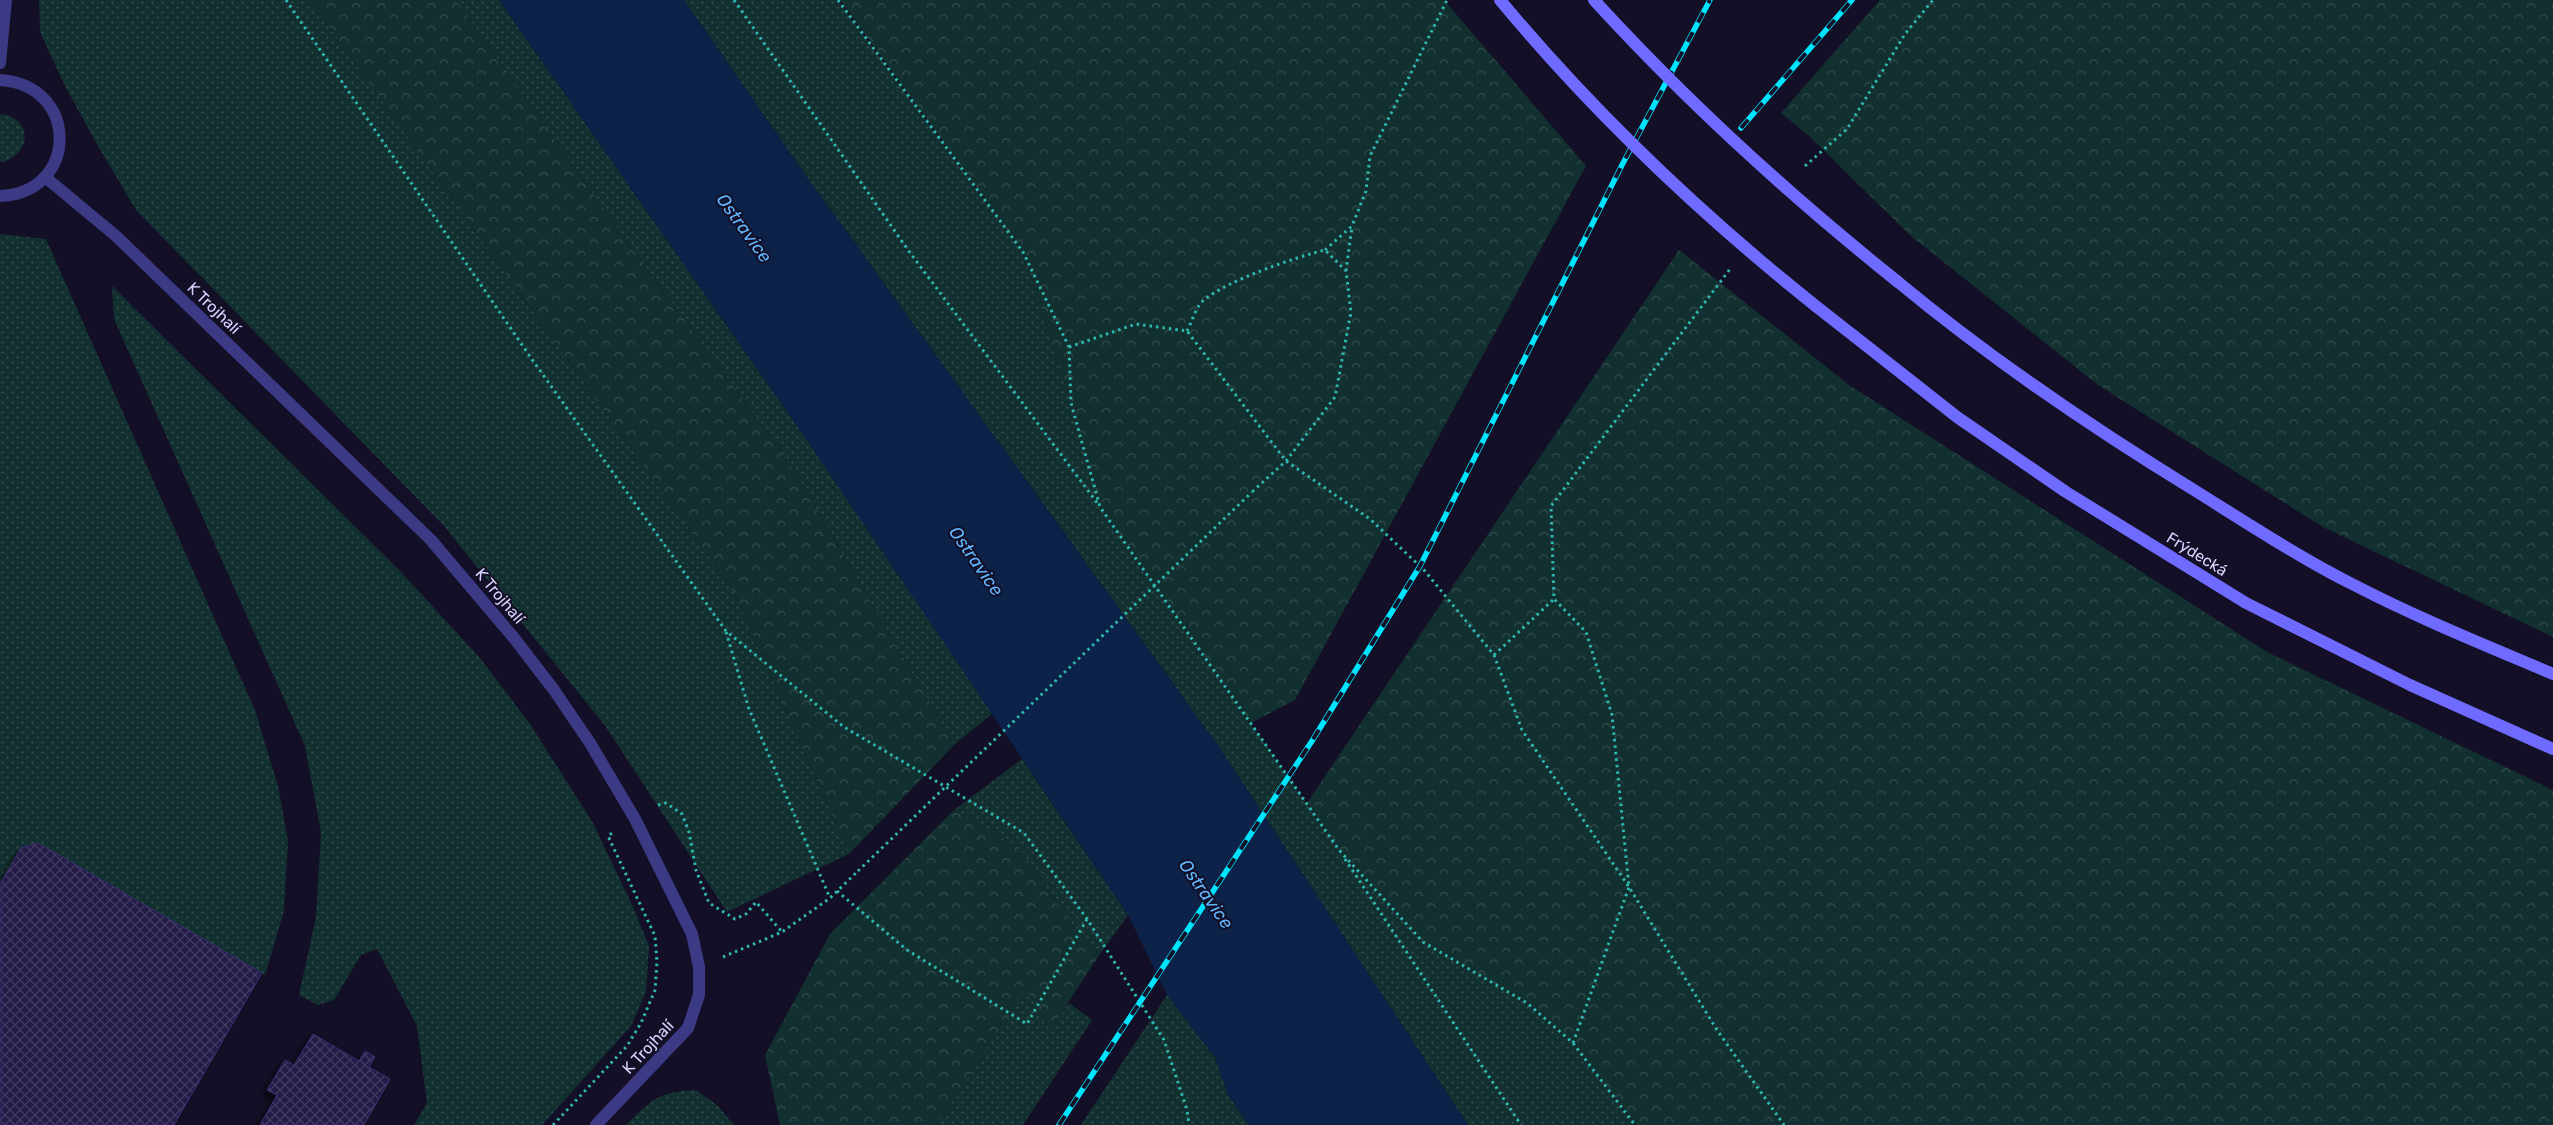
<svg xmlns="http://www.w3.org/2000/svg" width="2553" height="1125" viewBox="0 0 2553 1125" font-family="Rubik,sans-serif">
<defs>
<pattern id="grass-dots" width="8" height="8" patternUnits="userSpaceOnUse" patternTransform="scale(1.25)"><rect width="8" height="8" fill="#12302f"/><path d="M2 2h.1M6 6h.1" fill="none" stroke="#344d4e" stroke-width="1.8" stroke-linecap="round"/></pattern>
<pattern id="forest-crowns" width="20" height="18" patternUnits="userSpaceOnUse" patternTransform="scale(1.25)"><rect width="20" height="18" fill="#12302f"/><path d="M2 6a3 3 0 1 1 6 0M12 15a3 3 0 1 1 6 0" fill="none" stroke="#344d4e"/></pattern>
<pattern id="building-cross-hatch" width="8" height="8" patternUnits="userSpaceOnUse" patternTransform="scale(1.25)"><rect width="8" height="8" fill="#241b47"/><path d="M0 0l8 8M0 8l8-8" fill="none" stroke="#433b63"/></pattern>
<filter id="shadow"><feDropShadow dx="-4.5" dy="4.5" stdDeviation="2.5" flood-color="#0009"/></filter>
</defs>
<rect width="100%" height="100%" fill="#130f26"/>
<path fill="url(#grass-dots)" d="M39 0H310L734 592 849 854 727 912 606 727 444 526 136 210 98 146 64 84 40 32Z
M456 0H499L802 433 993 713 954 745 791 465 623 236Z
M684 0H838L1023 252 1071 403 1100 507 1339 850 1423 942 1527 1003 1573 1043 1635 1125H1468L1219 747 799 166Z
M0 114C32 117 33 153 3 162L0 161Z
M0 234 46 239 255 710 278 786 288 841 284 911 265 975 38 843 21 849 0 884Z
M112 286 400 571 480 658 530 724 593 823 633 907 649 946 646 992 631 1026 542 1125H414L427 1103 417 1026 377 949 361 955 334 1000 318 1005 299 995 316 917 321 832 305 746 114 319Z
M1022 759 1128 915 1100 954 1072 925 1019 847 954 810Z
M1026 987 1050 1029 1069 1003 1092 1020 1023 1125H937Z
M1167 995 1215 1057 1228 1095 1249 1125H1081Z
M696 1090 717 1105 734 1125H626C653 1099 657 1092 696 1090Z"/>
<path fill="url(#forest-crowns)" d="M310 0H456L623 236 791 465 954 745 849 854 734 592Z
M840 0H1444L1586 166 1295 700 1251 723 1100 507 1071 403 1023 252Z
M1880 0H2553V637L2323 527 2098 385 1911 236 1808 135 1781 113Z
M1679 250 1849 385 2267 652 2553 790V1125H1636L1573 1043 1527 1003 1423 942 1339 850 1307 803Z
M954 810 1019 847 1072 925 1100 954 1050 1030 1026 988 937 1125H780L765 1055 830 934Z"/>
<path fill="#0c2248" d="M499 0H684L799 166 1219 747 1468 1125H1249L1228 1095 1215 1057 1167 995 1128 915 802 433Z"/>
<path fill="url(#building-cross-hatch)" stroke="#3b2d73" filter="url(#shadow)" d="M38 843 262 973 174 1125H0V884L21 848Z
M313 1034 359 1061 365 1051 375 1057 369 1067 390 1079 364 1125H260L277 1095 267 1090 285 1060 294 1065Z"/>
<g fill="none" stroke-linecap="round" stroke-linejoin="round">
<path stroke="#2fb8b0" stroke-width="3" stroke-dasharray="2.5 4" stroke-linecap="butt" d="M286 0 531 358 726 631 844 727 1024 833 1087 919 1164 1040 1187 1110 1189 1125
M734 0 908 250 1098 504
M838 0 1023 252 1069 347 1071 403 1100 507 1339 850 1423 942 1527 1003 1573 1043 1635 1125
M1805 166 1847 129 1905 34 1933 0
M1325 250 1352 226 1366 191 1370 156 1447 0
M1346 271 1352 226
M1187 331C1192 322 1196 306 1204 300 1226 281 1296 257 1325 250L1346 271 1351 312 1335 397 1286 461 1252 492
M1069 347 1136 324 1187 331 1286 461 1370 519 1424 570 1494 655 1522 730 1629 887 1717 1030 1784 1125
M726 632 749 709 830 898
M1494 655 1554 599
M658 805 666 803 682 814 689 832 696 870 709 903 735 919 746 914 756 902 782 932
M1345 859 1521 1125
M837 891 907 950 1027 1024 1087 919
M723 957 782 932 830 898 858 871
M1573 1043 1629 887 1612 715 1586 632 1554 599 1551 506 1730 269
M553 1125 627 1046 641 1023 655 990 657 962 655 936 608 836 612 833"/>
<path stroke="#3d3a85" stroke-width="12" d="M0 63 6 0
M0 80C80 85 79 193 0 196
M45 177 116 236 431 540 514 638 554 690 590 743 635 819 692 934 699 967V995L688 1028 596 1125"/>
<path stroke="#6f6bff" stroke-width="12" d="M1898 282C1991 359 2091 427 2194 490 2247 523 2300 558 2356 586 2420 619 2487 646 2553 674
M1854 336 1957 417 2066 492 2246 603 2410 685 2553 749"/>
<g stroke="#00e5ff" stroke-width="5.5">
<path id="rail" d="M1741 128 1852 0
M1059 1125 1312 741 1420 566 1622 165 1710 0"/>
</g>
<use href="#rail" stroke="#130f26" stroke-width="4" stroke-dasharray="11" stroke-linecap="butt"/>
<path stroke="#2fb8b0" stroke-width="3" stroke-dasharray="2.5 4" stroke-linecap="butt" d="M858 871 1252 492"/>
<path stroke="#6f6bff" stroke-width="12" d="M1500 0C1604 125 1725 237 1854 336
M1594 0C1689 104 1788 194 1898 282"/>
</g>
<g text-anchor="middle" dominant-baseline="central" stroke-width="4" stroke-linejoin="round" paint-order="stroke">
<g font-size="16" fill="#d9d4ff" stroke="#130f26">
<text transform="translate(214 308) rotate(44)">K Trojhalí</text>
<text transform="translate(2197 554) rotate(32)">Frýdecká</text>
<text transform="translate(500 596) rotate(50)">K Trojhalí</text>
<text transform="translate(648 1047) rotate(-47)">K Trojhalí</text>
</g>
<g font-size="18" font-style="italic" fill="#62b6ff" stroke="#130f26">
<text transform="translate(744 228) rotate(54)">Ostravice</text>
<text transform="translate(976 561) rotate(55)">Ostravice</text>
<text transform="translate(1206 894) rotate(55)">Ostravice</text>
</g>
</g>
</svg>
